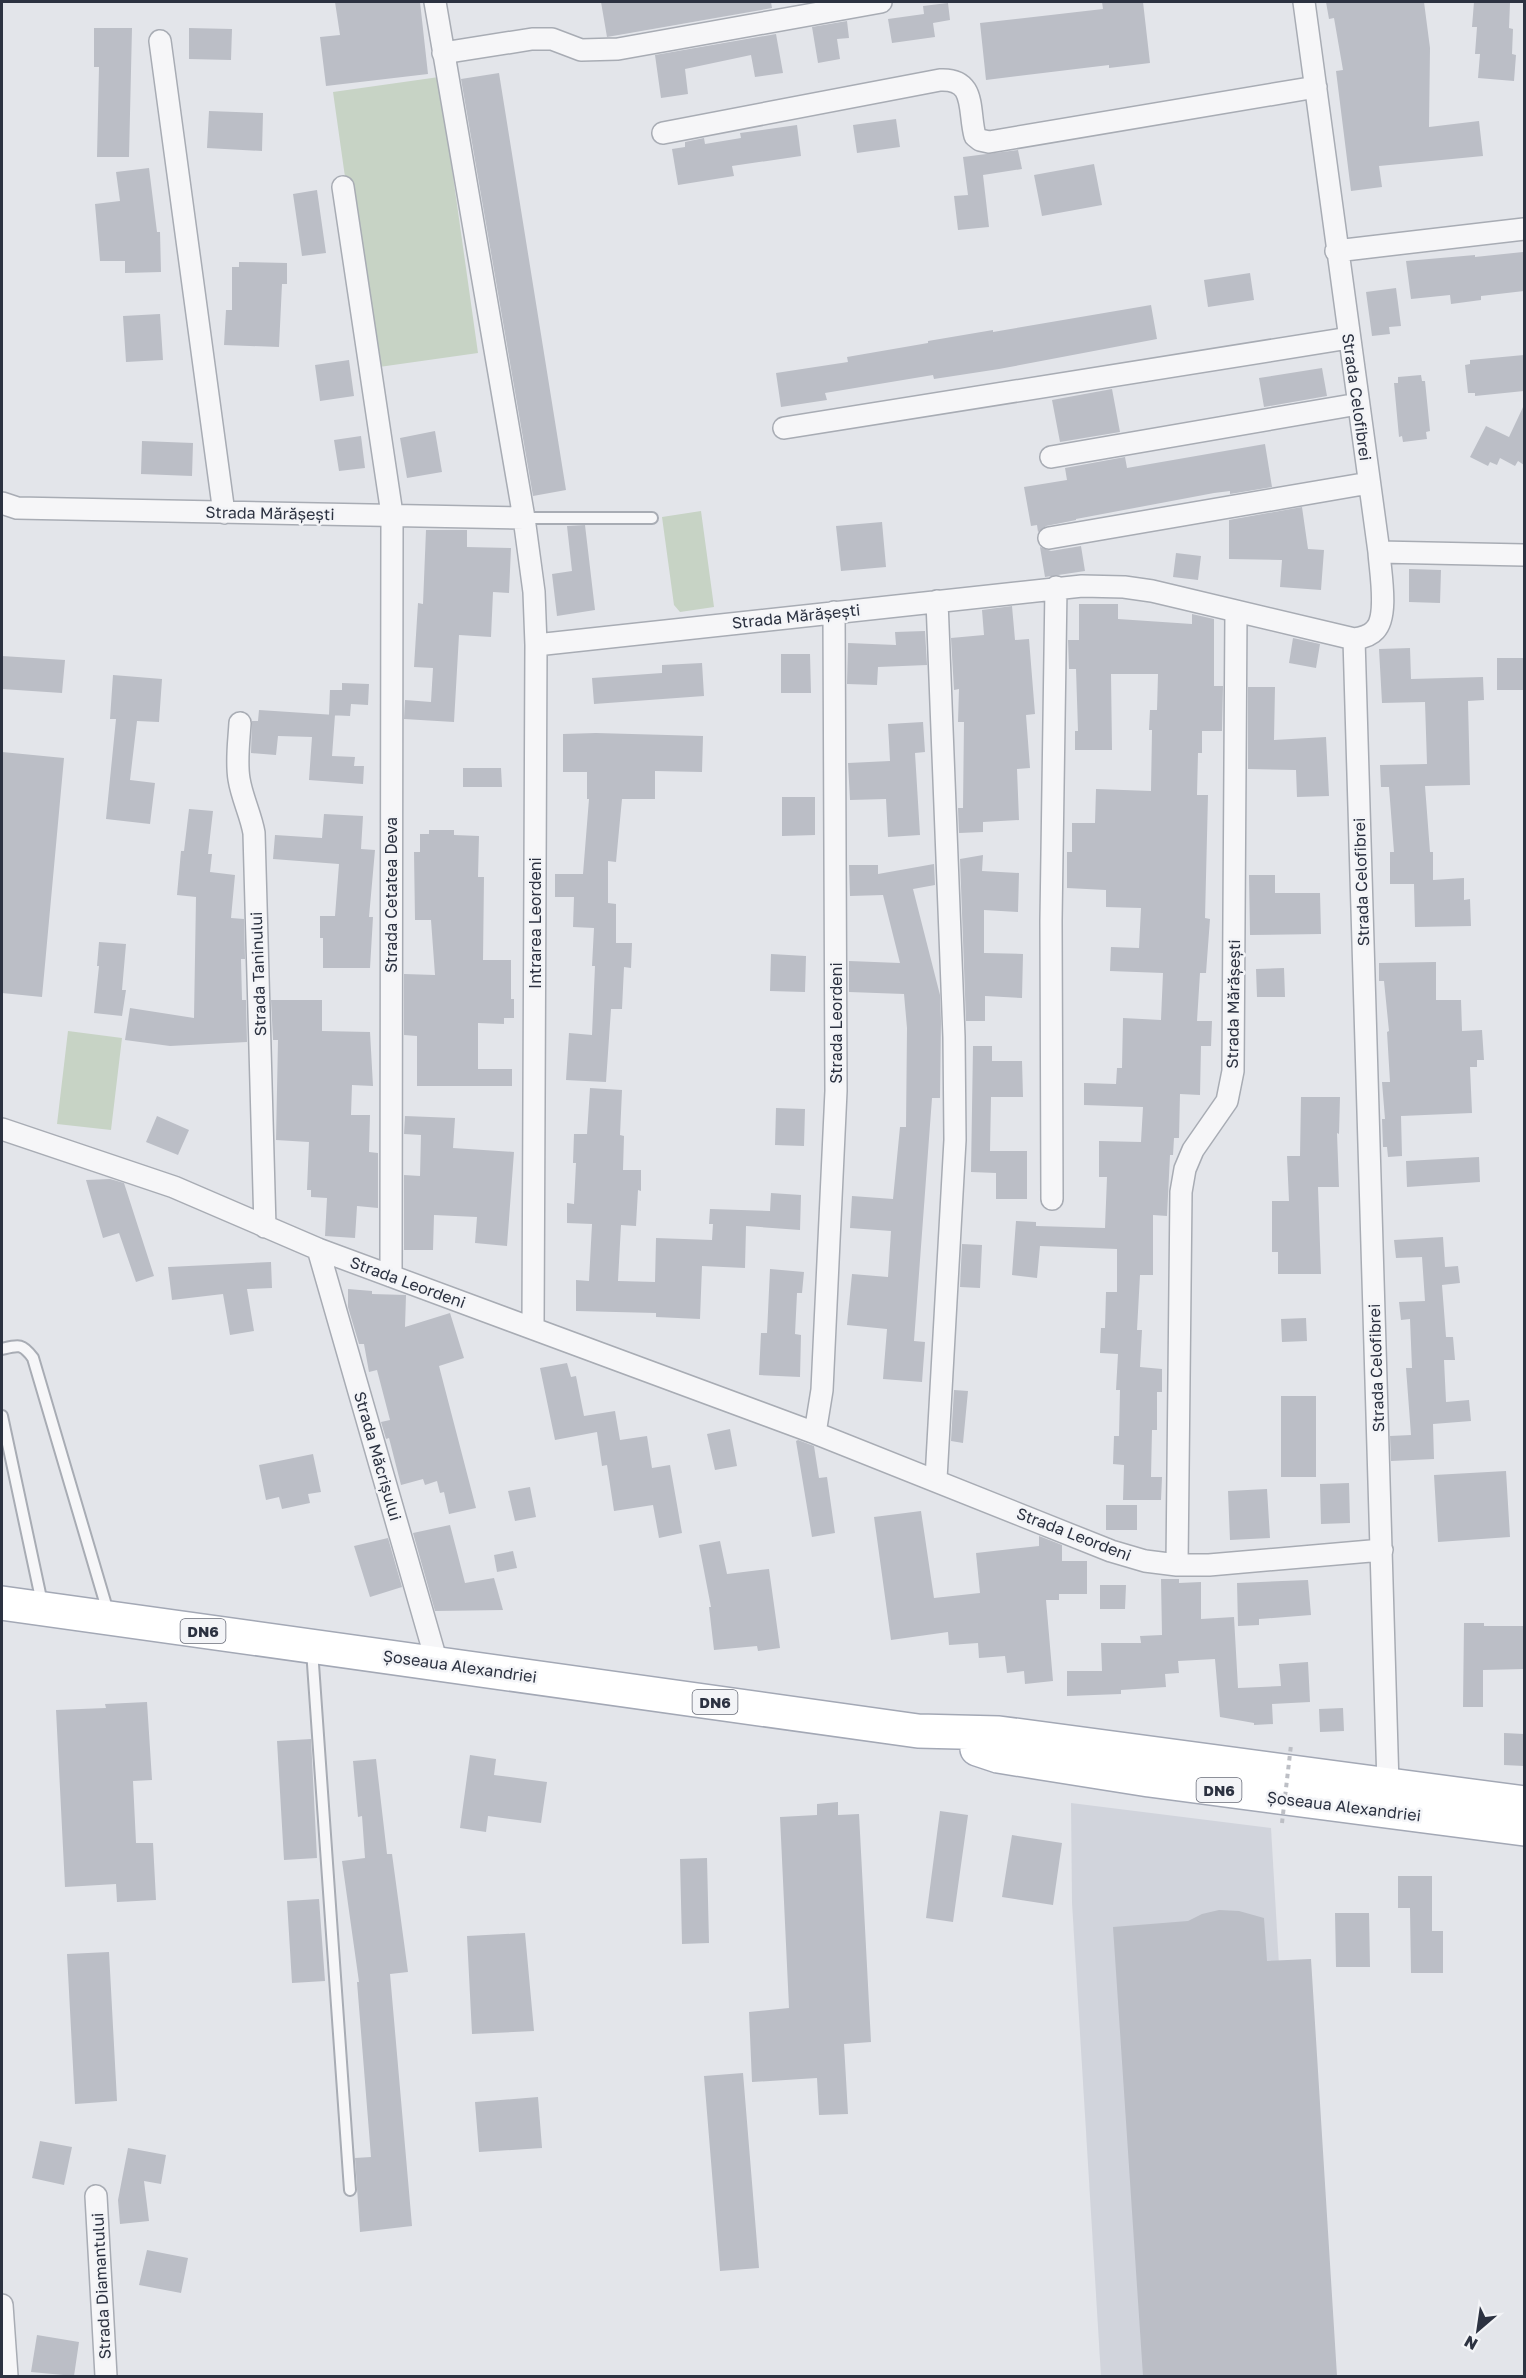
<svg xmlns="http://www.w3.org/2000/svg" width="1526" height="2378" viewBox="0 0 1526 2378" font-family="'Golos Text',sans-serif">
<rect width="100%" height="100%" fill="#e3e5ea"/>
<path fill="#d1d4dc" d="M1071 1803 1271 1828 1303 2376H1101L1072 1903Z"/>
<path fill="#c7d3c5" d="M439 77 478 353 372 368 333 92Z
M701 511 714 607 680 612 674 605 662 517Z
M68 1031 122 1038 111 1130 57 1124Z"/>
<path fill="#bbbec6" d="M335 2H420L428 74 326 86 320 37 340 35Z
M601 2H771L772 8 607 37Z
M1102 2H1143L1150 63 1109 68V65L986 80 980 23 1103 9Z
M1326 2H1424L1430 48 1429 127 1479 121 1483 156 1379 166 1382 187 1351 191 1336 71 1343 70 1334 18 1329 19Z
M1474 2 1510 3 1509 28 1513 29 1512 54 1516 55 1514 81 1478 78 1480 54H1475L1477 27H1472Z
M948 3 950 20 933 23 935 37 892 43 888 19 924 14 923 6Z
M847 21 849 38 837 39 840 59 818 63 812 27Z
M94 28H132L129 157H97L99 67H94Z
M189 28 232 29 231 60 189 59Z
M776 34 783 73 755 77 751 55 685 69 688 94 661 98 655 55Z
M499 73 566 490 533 496 461 79Z
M209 111 263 113 262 151 207 148Z
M896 119 900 147 857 153 853 125Z
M797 125 801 156 732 166 734 176 678 185 672 149 685 147V142L704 138 705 144 741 138 740 133Z
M1018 150 1022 169 983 175 989 227 958 230 954 196 968 195 963 157Z
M1094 164 1102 205 1042 216 1034 175Z
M149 168 157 232H160L161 272 125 273V261H100L95 204 120 201 116 172Z
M317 190 326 253 302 256 293 194Z
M1523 252 1524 291 1481 296V300L1451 304 1450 295 1411 299 1406 261 1475 255V257Z
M239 262 287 263V284H282L279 347 224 345 226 310H232V267H239Z
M1250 273 1254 300 1208 307 1204 280Z
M1396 288 1401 326 1389 327 1390 334 1372 336 1366 292Z
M1151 305 1157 339 999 369 934 379 933 375 825 393 827 400 781 407 776 373 848 362 847 357 928 343V341L993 330V332Z
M160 314 163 360 126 362 123 316Z
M1524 355V391L1475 396V393H1468L1465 365 1470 364V360Z
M349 360 354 396 320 401 315 365Z
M1322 368 1327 396 1264 407 1259 378Z
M1421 375 1422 381H1425L1430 431 1426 432 1427 439 1403 442 1402 436 1399 437 1394 383H1398V377Z
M1112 389 1120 432 1060 442 1052 400Z
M1524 405V465L1518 461 1515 466 1500 458 1497 465 1490 462 1488 466 1470 457 1486 426 1509 437Z
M435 431 442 472 407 478 400 438Z
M361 436 365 468 339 471 334 440Z
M142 441 193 443 192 476 141 474Z
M1265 444 1272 487 1230 494V491L1214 493 1076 519V520L1046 526 1038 532 1037 525 1031 526 1024 487 1067 480 1065 468 1125 457 1127 468Z
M1302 507 1308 549 1324 550 1321 590 1280 587 1282 560 1229 559V520Z
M882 522 886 567 841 571 836 526Z
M585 525 595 610 557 616 552 574 572 571 567 526Z
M426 530H467V547L511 548 509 593 493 592 491 637 459 635 454 722 404 719 405 700 431 702 433 668 414 667 418 603 423 604Z
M1081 546 1085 571 1045 577 1040 547 1051 551Z
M1176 553 1201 556 1198 580 1173 577Z
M1409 569 1441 570 1440 603 1409 602Z
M1079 604H1118V619L1192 624V614L1214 619V686H1223L1222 731H1202V753H1198L1197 795H1208L1205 918 1210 919 1206 973H1200L1197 1021H1212L1211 1046H1201L1200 1095 1180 1094 1179 1138H1174L1173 1155H1170L1167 1216 1153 1215V1275H1140L1137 1330H1142L1140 1367 1162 1369V1392H1157V1430H1152L1151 1477H1162L1161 1500H1123L1124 1465 1113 1464 1114 1436H1119L1120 1390H1116L1118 1354 1100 1353 1101 1328H1105L1106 1292H1117V1249L1040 1246 1037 1278 1012 1275 1016 1221 1036 1222V1226L1105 1228 1107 1177H1099V1141L1141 1142 1143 1107 1084 1105V1083L1116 1084 1117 1068H1122L1123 1018 1161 1020 1163 973 1110 971 1111 947 1139 948 1141 908 1106 907V890L1067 888V852H1072V823H1095L1096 789 1151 791 1152 730H1149L1150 710H1157L1158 674H1111L1112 750H1075V731H1078L1076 669H1069L1068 640H1079Z
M1012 606 1015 640 1029 639 1035 714 1026 715 1030 768 1017 769 1019 820 983 822V832L959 833 958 808H963L964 722H958L959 689 954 690 951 638 984 635 982 610Z
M925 631 927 665 878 667 877 685 847 684 848 643 896 645 895 632Z
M1293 638 1320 644 1316 668 1289 663Z
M1410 648 1411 679 1483 677 1484 700 1468 701 1470 785 1425 786 1430 852H1433V880L1464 878V900L1470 899 1471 926 1415 927 1414 884H1390V852H1394L1389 787H1381L1380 765 1427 764 1425 702 1382 703 1379 649Z
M781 654H810L811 693H781Z
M2 656 65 660 62 693 2 689Z
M1497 658H1524V690H1497Z
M702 663 704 696 594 704 592 678 662 673V665Z
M113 675 162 679 159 722 137 721 130 780 155 783 150 824 106 819 116 719H110Z
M342 683 369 684 368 705 351 704 350 716 329 715 330 690H342Z
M1248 687H1275L1274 740 1326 737 1329 796 1297 797 1296 770 1248 769Z
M259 710 335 715 332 756 355 757 354 766H364L363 784 309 780 312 737 278 736 276 755 251 753 252 721H258Z
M923 722 925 752 915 753 920 835 888 837 886 799 850 800 848 763 890 761 888 724Z
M596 733 703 736 702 772 655 771V799H622L616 862 608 861V903L616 904V943H632L631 968 624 967 622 1009H611L606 1082 566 1080 569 1033 592 1035 595 966H592L594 928 573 927 574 897H555V874H583L589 799H587V772H563V734Z
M2 752 64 758 42 997 2 993Z
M463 768H501L502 787H463Z
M782 797H815V835L782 836Z
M189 809 213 811 208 854H212L210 872 235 875 231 918 244 919 245 959H241L242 1000H246L247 1042 170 1046 125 1040 130 1008 194 1018 196 897 177 895 181 851H184Z
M324 814 363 816 361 849 375 850 369 917H373L370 968H323V938H320V916H335L339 864 273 859 275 835 322 838Z
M429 830H454V835L479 836 478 877H484L483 960H511V999H514V1018H504V1024L478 1023V1069H512V1086H417V1036L404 1035V974L435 975 431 920H415L414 852H420V834H429Z
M983 855 982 871 1019 873 1018 912 984 910V953L1023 954 1022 998 985 996V1021H966L960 859Z
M934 864 935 885 913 889 940 995 941 1021 940 1098H932L914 1341 925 1342 922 1382 883 1379 887 1329 847 1325 852 1274 888 1277 891 1231 850 1228 852 1196 893 1199 900 1127H906L907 1028 904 994 849 992V961L900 963 883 895 850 896 849 865H878V874Z
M1249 875H1275V893H1320L1321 934 1250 935Z
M99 942 126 944 122 990H126L122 1016 94 1013 99 966H97Z
M771 954 806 956 805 992 770 991Z
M1436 962V1000H1461L1462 1031 1482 1030 1484 1060H1477V1067H1470L1472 1113 1401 1116 1402 1156 1388 1157 1387 1147H1383L1382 1119H1385L1382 1082H1390L1387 1032 1389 1031 1384 981H1379V963Z
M1284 968 1285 997H1257L1256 969Z
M271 1000H322V1031L370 1032 373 1086 352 1085 351 1115H370L369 1152 378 1153V1208L357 1206 355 1238 325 1236 327 1198 311 1197V1190H307L309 1142 276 1140 278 1040H273Z
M973 1046H992V1061H1022L1023 1097H991L990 1151H1027V1199H996V1173L971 1172Z
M590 1088 622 1090 620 1135 624 1136 623 1170H641V1191L638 1190 636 1226 621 1225 618 1281 655 1282 656 1238 712 1240 713 1224H709L710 1209 770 1211 771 1193 801 1195 800 1230 746 1226 745 1268 702 1266 700 1319 656 1317V1313L576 1311V1280L589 1281 592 1224 567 1223V1203L574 1204 576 1163H573L574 1134H587Z
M1301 1097H1340L1339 1134 1337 1133 1339 1187H1318L1321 1274H1278V1252H1272V1201H1289L1287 1156H1300Z
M776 1108 805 1109 804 1146 775 1145Z
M157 1116 189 1130 178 1155 146 1142Z
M405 1116 455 1118 453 1148 514 1152 507 1246 475 1243 477 1217 434 1215 433 1250H404V1175L420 1176 421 1135 404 1134Z
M1479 1157 1480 1182 1407 1187 1406 1161Z
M110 1179 124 1183 154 1276 136 1282 119 1233 103 1238 86 1180Z
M1443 1237 1445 1267 1458 1266 1460 1283 1442 1285 1446 1337H1453L1455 1360H1444L1446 1402 1469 1400 1471 1421 1433 1424 1434 1459 1391 1461 1390 1436 1411 1435 1406 1368H1412L1410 1319 1401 1320 1399 1302 1425 1301 1422 1257 1396 1258 1394 1240Z
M962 1244 982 1245 980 1288 960 1287Z
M271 1262 272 1288 247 1289 254 1331 230 1335 223 1294 172 1300 168 1267Z
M770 1269 804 1272 802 1293H797L795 1334 801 1335 800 1377 759 1375 761 1333H767Z
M348 1289 372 1291V1294L406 1295 405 1327 450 1313 464 1358 439 1366 476 1508 449 1514 444 1492 440 1493 437 1481 425 1485 423 1479 401 1485 389 1438 386 1439 381 1422 390 1420 377 1370 369 1372 364 1344H359L348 1307Z
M1306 1318 1307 1341 1282 1342 1281 1319Z
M567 1363 571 1377 576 1376 584 1416 615 1411 620 1440 647 1436 652 1468 670 1465 682 1533 659 1538 653 1505 614 1511 607 1465 602 1466 597 1432 555 1440 540 1368Z
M954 1390 968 1391 963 1443 951 1441Z
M1281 1396H1316V1477H1281Z
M730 1429 737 1466 715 1470 707 1434Z
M798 1440 814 1446 819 1478 827 1477 835 1533 812 1537 796 1441Z
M313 1454 321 1492 308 1494 310 1503 282 1509 279 1497 266 1500 259 1465Z
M1506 1471 1510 1537 1438 1542 1434 1475Z
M1349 1483 1350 1523 1321 1524 1320 1484Z
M530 1487 536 1517 515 1521 508 1491Z
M1267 1489 1270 1538 1230 1540 1228 1491Z
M1106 1505H1137V1530H1106Z
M921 1511 934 1598 980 1593 976 1553 1039 1546V1536L1062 1545V1561H1087V1594H1059V1600H1046L1053 1681 1025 1684 1024 1671 1007 1673 1005 1656 979 1658 978 1643 949 1645 948 1632 891 1640 874 1517Z
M450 1525 465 1583 494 1578 503 1610 435 1611 413 1533Z
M388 1538 402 1587 370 1597 354 1546Z
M720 1541 727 1574 769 1569 780 1648 758 1651 757 1646 714 1650 709 1607H711L699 1545Z
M513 1551 517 1568 497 1572 494 1555Z
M1161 1579H1179V1583L1201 1582V1619L1234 1617 1238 1688 1281 1686 1279 1664 1308 1662 1310 1702 1272 1704 1273 1724 1254 1725V1723L1220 1717 1215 1659 1178 1661 1179 1673 1165 1674 1166 1687 1121 1690V1694L1067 1696V1671H1102L1101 1643H1141L1140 1636 1162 1635Z
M1308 1580 1311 1615 1259 1619V1625L1238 1626 1237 1583Z
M1100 1585H1126L1125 1609H1100Z
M1464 1623H1484V1626H1524V1669L1483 1670V1707H1463Z
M147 1702 152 1780 133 1781 136 1843H153L156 1900 117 1902 116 1884 65 1887 56 1710 106 1708 105 1704Z
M1343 1708 1344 1731 1320 1732 1319 1709Z
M1504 1733 1524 1734V1766L1504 1765Z
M311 1739 317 1858 284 1860 277 1741Z
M470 1755 496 1759 494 1775 547 1782 541 1823 488 1816 486 1832 460 1828Z
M376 1759 387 1854H392L408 1972 390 1974 412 2226 360 2232 355 2158 371 2157 357 1982H359L342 1861 365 1858 362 1816 358 1817 353 1761Z
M838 1802V1815L859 1814 871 2042 844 2044 848 2114 819 2115 817 2078 752 2082 749 2012 789 2008 780 1817 817 1815V1804Z
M940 1811 968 1815 953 1922 926 1918Z
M1012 1835 1062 1843 1053 1905 1002 1897Z
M707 1858 709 1943 682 1944 680 1859Z
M1398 1876H1432V1931H1443V1973H1411L1410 1908H1398Z
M319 1899 325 1981 292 1983 287 1901Z
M1219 1910 1239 1911 1264 1918 1267 1961 1311 1959 1337 2376H1143L1113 1927 1188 1921 1202 1914Z
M1335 1913H1369L1370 1967H1336Z
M525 1933 534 2031 472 2034 467 1936Z
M109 1952 117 2101 75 2104 67 1954Z
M743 2073 759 2268 720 2271 704 2076Z
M538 2097 542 2148 479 2152 475 2102Z
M40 2141 72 2147 64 2185 32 2178Z
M128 2148 166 2155 161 2184 144 2181 149 2221 120 2224 118 2200Z
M147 2250 188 2258 181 2293 139 2285Z
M37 2335 79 2342 74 2376 31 2372Z"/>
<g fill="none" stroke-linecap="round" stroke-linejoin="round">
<g stroke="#a8acb4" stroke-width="14">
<path id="service" d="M524 518H652
M2 1349C18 1345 22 1343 33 1358L108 1612
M2 1416 42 1603
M312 1650 350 2190"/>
</g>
<g stroke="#a8acb4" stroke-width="24">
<path id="minor" d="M435 2 524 518 534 592 536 645 533 1328
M160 41 224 513
M443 53 532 39H552L581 50 618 49 881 2
M663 133 940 80C977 78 968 111 975 136L980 140 989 142 1316 87
M343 187 392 514 391 1276
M1336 251 1524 229
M784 428 1349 338
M1051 457 1358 404
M2 503 17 508 524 518
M1049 538 1369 483
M1379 552 1524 555
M1354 639 1388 1785
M536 645 1082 586 1124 587 1152 591 1354 639C1361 638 1370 636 1375 630 1389 616 1380 571 1379 552L1304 2
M240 723C239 741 236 761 239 779 242 798 251 815 254 833L265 1227
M2 1129 174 1187 318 1249 815 1433 1111 1551 1145 1561 1177 1565H1209L1382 1550
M1052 1199 1051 921 1056 587
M318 1249 437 1663
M815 1433 822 1390 836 1091 834 612
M936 1479 955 1140 954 1037 937 601
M1177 1565 1181 1192 1185 1169 1193 1150 1227 1101 1233 1071 1236 611
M96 2196 106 2376
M2 2305 7 2376"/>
</g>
<g stroke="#a3a8b5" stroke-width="36">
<path id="primary" d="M2 1603 918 1731 999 1733 1524 1803
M977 1749 998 1756 1149 1780 1524 1829"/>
</g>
<use href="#service" stroke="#f6f6f8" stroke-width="10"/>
<use href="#minor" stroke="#f6f6f8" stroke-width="21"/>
<use href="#primary" stroke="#fff" stroke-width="33"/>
<path stroke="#bdbfc5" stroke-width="4" stroke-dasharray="4.5 4.5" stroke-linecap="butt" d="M1282 1823 1291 1745"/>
</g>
<g text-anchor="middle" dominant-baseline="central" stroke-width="5" stroke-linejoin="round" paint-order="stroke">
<g fill="#f3f4f7" stroke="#686c78" stroke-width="1.5">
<rect x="180.5" y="1619" width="45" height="24" rx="4.5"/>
<rect x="692.5" y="1690" width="45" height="24" rx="4.5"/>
<rect x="1196.5" y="1778" width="45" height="24" rx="4.5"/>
</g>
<g font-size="15" font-weight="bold" fill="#2c3241">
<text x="203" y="1631">DN6</text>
<text x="715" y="1702">DN6</text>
<text x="1219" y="1790">DN6</text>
</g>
<g font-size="16" fill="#2c3241" stroke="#f3f4f7">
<text transform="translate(1357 397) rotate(82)">Strada Celofibrei</text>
<text transform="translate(270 513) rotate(1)">Strada Mărășești</text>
<text transform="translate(796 616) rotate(-6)">Strada Mărășești</text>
<text transform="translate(1361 882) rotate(-92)">Strada Celofibrei</text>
<text transform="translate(391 895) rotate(-90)">Strada Cetatea Deva</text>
<text transform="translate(535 923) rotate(-90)">Intrarea Leordeni</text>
<text transform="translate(258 974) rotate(-92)">Strada Taninului</text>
<text transform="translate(1233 1004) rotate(-89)">Strada Mărășești</text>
<text transform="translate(836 1023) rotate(-90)">Strada Leordeni</text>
<text transform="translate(408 1282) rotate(20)">Strada Leordeni</text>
<text transform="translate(1376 1368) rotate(-92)">Strada Celofibrei</text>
<text transform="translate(378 1456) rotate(74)">Strada Măcrișului</text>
<text transform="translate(1074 1534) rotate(21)">Strada Leordeni</text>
<text transform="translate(460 1666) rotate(8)">Șoseaua Alexandriei</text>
<text transform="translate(1344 1806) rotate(7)">Șoseaua Alexandriei</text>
<text transform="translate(101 2286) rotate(-93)">Strada Diamantului</text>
</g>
</g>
<rect width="1526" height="2378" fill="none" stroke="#2c3241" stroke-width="6"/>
<g transform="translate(1478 2330) rotate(209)" stroke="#f3f4f7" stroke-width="4.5" paint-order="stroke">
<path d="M0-4.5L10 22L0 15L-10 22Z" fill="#2c3241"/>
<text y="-9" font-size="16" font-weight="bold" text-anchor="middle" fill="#2c3241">N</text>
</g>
</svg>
